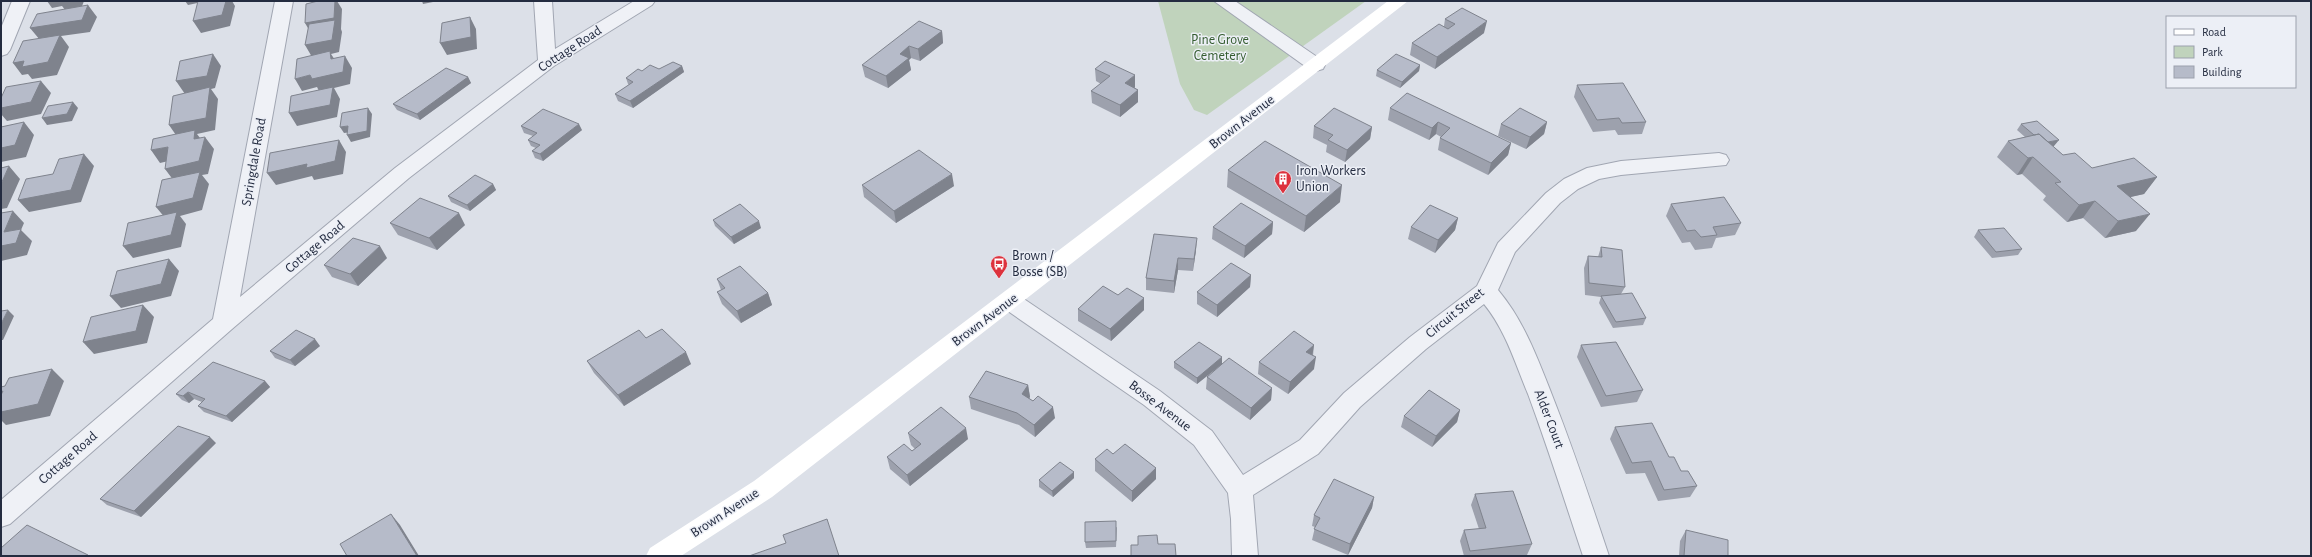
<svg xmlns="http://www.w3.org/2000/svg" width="2312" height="557" viewBox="0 0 2312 557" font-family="'Alegreya Sans',sans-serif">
<rect width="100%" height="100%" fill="#dce0e8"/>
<path fill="#c0d3bc" d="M1158 1H1366L1207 115 1194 110 1180 84Z"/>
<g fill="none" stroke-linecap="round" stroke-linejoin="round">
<g stroke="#a1a6b2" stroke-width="2">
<path id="minor" d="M12 1H30L10 50 7 54 1 56V28Z
M275 1H293L240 297 395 168 538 60 534 1H552L555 49 634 1H655L652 5 554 66 409 178 232 329 10 524 1 527V500L213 319Z
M1214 1H1235L1323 61 1325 65 1323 69 1316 71 1309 69Z
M1719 153 1726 155 1729 160 1726 165 1621 175 1599 179 1578 189 1560 203 1515 252 1498 290C1524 321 1537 357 1552 395 1573 448 1591 502 1609 556H1583C1565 502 1548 448 1528 394 1515 363 1506 331 1484 304L1426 349 1360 407 1318 454 1253 495 1258 556H1232L1231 519 1228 493 1194 445 1144 405 1002 307 999 301 1002 295 1010 293 1018 295 1160 391 1212 431 1243 475 1300 440 1344 393 1410 337 1477 286 1498 243 1546 193 1564 179 1587 168 1621 161Z"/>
</g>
<use href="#minor" fill="#eff1f6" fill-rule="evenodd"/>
<path fill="#fff" fill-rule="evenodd" d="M1388 1H1408L772 497 681 556H646L650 548 754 481Z"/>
</g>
<path fill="#9da1ad" d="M1445 19 1484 33 1435 69 1410 55 1412 43 1444 26Z
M942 31 943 43 920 61 911 58 909 60 911 70 888 88 865 77 862 65Z
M1420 65 1419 71 1400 88 1376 76 1377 70Z
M682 66 684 72 633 108 618 101 615 94 629 85 628 84 626 78 642 71Z
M1095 69 1135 87V88L1138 90V102L1120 117 1092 103 1091 91 1101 84 1096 81Z
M468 77 471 83 420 120 397 110 393 104Z
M1577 85 1646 122 1642 134 1618 135 1615 130 1593 132 1574 97Z
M1390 108 1511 143 1508 155 1488 175 1438 150 1440 138 1441 137 1436 134 1429 140 1388 120Z
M1547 122 1544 134 1526 149 1498 136 1501 124Z
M2021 124 2054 146H2053L2063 155 2092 168 2157 177 2144 194 2130 197 2136 231 2105 238 2083 218 2067 222 2043 200 2046 196 2022 174 2017 175 1997 157 2008 141 2025 137 2017 130Z
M521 126 582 130 543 161 535 158 532 151 536 148 531 146 528 140 533 136 524 133Z
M1314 126 1372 127 1370 139 1345 162 1326 152 1327 145 1313 138Z
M1228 170 1340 202 1304 232 1227 187Z
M493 184 496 190 470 211 451 202 448 196Z
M862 185 954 186 896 223 864 197Z
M1671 204 1741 223 1735 235 1716 238 1712 248 1695 250 1690 242 1682 243 1666 216Z
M1458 218 1455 230 1435 253 1408 239 1411 227Z
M713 220 761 228 734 244 715 226Z
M1273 222 1272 234 1244 258 1212 239 1213 227Z
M390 223 465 225 437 250 398 235Z
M1978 230 2022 249 2018 255 1992 258 1974 237Z
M1154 234 1196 250 1193 271 1178 270 1174 293 1146 290V278Z
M1601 247 1625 287 1621 294 1646 318 1643 325 1613 328 1599 303 1601 297 1585 295 1584 268 1588 256 1598 257Z
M387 258 358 286 332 277 324 265Z
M1251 275 1250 287 1217 317 1197 304V292Z
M717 279 768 293 772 305 741 323 722 304 717 292 721 290Z
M1118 295 1144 310 1111 341 1078 321V309Z
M646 338 691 364 624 406 594 373 587 361Z
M1314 345 1313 356 1314 369 1288 394 1258 374 1259 362Z
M1581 345 1643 390 1637 402 1601 407 1577 357Z
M320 346 295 366 275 358 270 351Z
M1222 357V364L1272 388 1271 400 1250 420 1206 389 1207 377 1222 364 1197 384 1174 368V362Z
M265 381 270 387 232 422 204 412 198 406 202 402 194 399 189 403 182 400 176 394Z
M1028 385 1030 397 1029 398 1055 418 1035 437 1019 425 971 409 969 397Z
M1460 410 1457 422 1432 447 1401 427 1404 416Z
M1615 427 1669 457 1681 471 1697 486 1690 497 1658 501 1645 473 1626 474 1610 439Z
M908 433 968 439 910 486 890 469 887 457 912 451 915 449 911 445Z
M216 443 141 517 107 505 100 499Z
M1113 454 1156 479 1132 502 1095 471V459Z
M1074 472V478L1053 497 1039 487V480Z
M1475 494 1532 544 1527 555 1516 556H1464L1460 541 1464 530 1479 529 1471 505Z
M1374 497 1372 508 1348 555 1312 540 1315 527 1312 526 1314 515Z
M1117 527 1116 547 1086 548 1085 542Z
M1686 530 1728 556H1679L1680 541Z"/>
<path fill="#7f838d" d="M47 1H84L81 9 66 11 62 6 52 8Z
M185 1H207L188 5Z
M226 1H232L235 6 230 26 201 33 193 21Z
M335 1H337L342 9 341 29 342 32 339 52 331 54 337 63 312 57 305 45 312 35 305 23Z
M422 1H438L423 4Z
M88 5 97 17 90 32 61 36 69 47 57 75 32 79 28 74 22 75 13 63 40 40 30 28Z
M470 17 476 29 477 49 447 55 440 43Z
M1487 21 1484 33 1435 69 1437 57Z
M942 31 943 43 920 61 918 49Z
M909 46 911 58 909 60 911 70 888 88 886 76 900 54Z
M213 54 221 66 215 88 211 89 218 99 215 130 197 134 203 142 205 137 214 149 208 174 202 175 209 184 202 210 180 216 186 224 181 247 133 258 123 246 166 219 156 207 174 181 165 169 178 138 169 125 185 94 176 81Z
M345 56 352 68 350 84 334 88 340 99 337 117 297 126 289 113 319 91 317 87 302 91 295 79 310 75Z
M1420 65 1419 71 1400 88 1402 82Z
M682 66 684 72 633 108 630 101Z
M1135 75V87L1125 96V83Z
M468 77 471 83 420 120 417 114Z
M41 81 51 93 41 114 7 121 1 114V108Z
M1138 90V102L1120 117V105Z
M73 102 78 108 72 121 47 125 42 118Z
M368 108 372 114 370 137 351 142 347 135Z
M24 122 34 135 26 157 1 162V148Z
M1438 122 1436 134 1429 140 1432 128Z
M1547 122 1544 134 1526 149 1530 137Z
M579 124 582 130 543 161 540 154Z
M348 126 352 132 344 133 340 127Z
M1372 127 1370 139 1345 162 1347 150Z
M339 140 346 152 343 174 314 180 312 176 276 185 267 173Z
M2059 140 2054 146 2039 149 2043 143Z
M1511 143 1508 155 1488 175 1491 163Z
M168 147 177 159 160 163 151 150Z
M84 154 94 166 81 202 29 212 18 200Z
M2033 157 2022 174 2017 175 2028 158Z
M9 166 20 179 7 208 1 209V184Z
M952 174 954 186 896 223 894 211Z
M2157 177 2144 194 2104 203 2117 186Z
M493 184 496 190 470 211 467 205Z
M1342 185 1340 202 1304 232 1306 216Z
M2095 201 2083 218 2067 222 2079 205Z
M13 211 24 223 21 230 32 241 27 255 1 261V246L4 232Z
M459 213 465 225 437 250 429 238Z
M2150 214 2136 231 2105 238 2118 221Z
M1458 218 1455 230 1435 253 1438 240Z
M759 221 761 228 734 244 731 237Z
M1273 222 1272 234 1244 258 1245 246Z
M1197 238 1196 250 1193 271 1194 259Z
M380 246 387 258 358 286 350 274Z
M1178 258V270L1174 293V281Z
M169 259 179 271 171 296 121 308 110 296Z
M1251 275 1250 287 1217 317V305Z
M768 293 772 305 741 323 737 311Z
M1144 298V310L1111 341 1110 329Z
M143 305 154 317 147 343 94 354 83 342Z
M8 310 14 316 3 340H1V324Z
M315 339 320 346 295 366 290 360Z
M1314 345 1312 357 1306 352Z
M686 352 691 364 624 406 618 395Z
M1222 357V364L1197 384V378Z
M1316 357 1314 369 1288 394 1290 382Z
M52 369 64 381 50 416 6 425 1 420V412Z
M265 381 270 387 232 422 226 416Z
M1028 385 1030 397 1024 406 1022 394Z
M1272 388 1271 400 1250 420 1251 408Z
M188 392 194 399 189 403 183 396Z
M1053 407 1055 418 1035 437 1034 425Z
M1460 410 1457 422 1432 447 1436 436Z
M966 428 968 439 910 486 907 475Z
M210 437 216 443 141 517 134 511Z
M1156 468V479L1132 502V491Z
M1074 472V478L1053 497 1052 491Z
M1374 497 1372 508 1348 555 1350 544Z
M391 514 400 525 419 556H417Z"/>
<path fill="#b6bbc9" stroke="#7f838d" d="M198 1H226L222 15 193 21Z
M318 1H335L334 18 305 23 306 4Z
M88 5 82 20 30 28 37 14Z
M1462 8 1487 21 1437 57 1412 43 1439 24 1448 29 1455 24 1445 19Z
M470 17 471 37 440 43 442 23Z
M335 20 332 40 305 45 309 24Z
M919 21 942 31 918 49 909 46 900 54 909 58 886 76 862 65Z
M60 35 48 62 22 67 24 61 13 63 23 41Z
M330 51 331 59 345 56 343 72 312 79 310 75 295 79 297 59Z
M213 54 207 76 176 81 180 61Z
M1396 54 1420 65 1402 82 1377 70Z
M1105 61 1135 75 1125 83 1138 90 1120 105 1091 91 1110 76 1095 69Z
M673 62 682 66 630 101 615 94 633 82 626 78 638 69 642 71 650 65 659 69Z
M446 68 468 77 417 114 393 104Z
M41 81 31 102 1 108V98L6 87Z
M1623 83 1646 122 1622 123 1619 118 1597 120 1577 85Z
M210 87 206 118 169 125 173 96Z
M333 87 330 105 289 113 291 96Z
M1407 93 1511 143 1491 163 1440 138 1450 128 1438 122 1432 128 1390 108Z
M73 102 67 114 42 118 48 106Z
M368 108 367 131 347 135 348 126 340 127 342 113Z
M1334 108 1372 127 1347 150 1328 140 1333 135 1314 126Z
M1520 108 1547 122 1530 137 1501 124Z
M543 109 579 124 540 154 532 151 540 145 528 140 537 133 521 126Z
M2037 121 2059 140 2048 142 2039 134 2034 135 2021 124Z
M24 122 15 145 1 148V127Z
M195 130 194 139 205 137 199 161 165 169 168 147 151 150 153 139Z
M2039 134 2063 155 2075 153 2092 168 2134 158 2157 177 2117 186 2150 214 2118 221 2095 201 2079 205 2055 183 2061 182 2033 157 2028 158 2008 141Z
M339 140 335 161 306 168 307 164 267 173 270 153Z
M1265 141 1342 185 1306 216 1228 170Z
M919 150 952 174 894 211 862 185Z
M84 154 71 190 18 200 26 179 53 174 59 159Z
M9 166 1 184V168Z
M200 172 193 198 156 207 162 180Z
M475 175 493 184 467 205 448 196Z
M1724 197 1741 223 1713 227 1717 235 1701 237 1695 230 1687 231 1671 204Z
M420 198 459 213 429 238 390 223Z
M1241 203 1273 222 1245 246 1213 227Z
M740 204 759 221 731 237 713 220Z
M1430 205 1458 218 1438 240 1411 227Z
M13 211 4 232 21 229 16 243 1 246V213Z
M177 212 171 235 123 246 128 223Z
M2004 228 2022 249 1996 252 1978 230Z
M1154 234 1197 238 1194 259 1178 258 1174 281 1146 278Z
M353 238 380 246 350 274 324 265Z
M1601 247 1622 250 1625 287 1589 283 1588 256 1602 257Z
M169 259 161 284 110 296 117 271Z
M1231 263 1251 275 1217 305 1197 292Z
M740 266 768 293 737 311 717 292 725 288 717 279Z
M1103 286 1118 295 1127 288 1144 298 1110 329 1078 309Z
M1632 293 1646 318 1616 322 1601 296Z
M143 305 136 331 83 342 91 317Z
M8 310 1 324V311Z
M662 329 686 352 618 395 587 361 639 330 646 338Z
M296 330 315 339 290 360 270 351Z
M1294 331 1314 345 1306 352 1316 357 1290 382 1259 362Z
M1199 342 1222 357 1197 378 1174 362Z
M1616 342 1643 390 1606 396 1581 345Z
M1229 358 1272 388 1251 408 1207 377Z
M213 362 265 381 226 416 198 406 205 399 188 392 183 396 176 394Z
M52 369 38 404 1 412V395L3 391 1 392V387L5 386 9 378Z
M986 371 1028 385 1022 394 1033 401 1038 396 1053 407 1034 425 1017 413 969 397Z
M1429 390 1460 410 1436 436 1404 416Z
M941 407 966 428 907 475 887 457 904 444 912 451 921 444 908 433Z
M1652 423 1669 457H1674L1681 471H1688L1697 486 1664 490 1651 461 1632 463 1615 427Z
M178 426 210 437 134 511 100 499Z
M1125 444 1156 468 1132 491 1095 459 1107 449 1113 454Z
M1060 462 1074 472 1052 491 1039 480Z
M1334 479 1374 497 1350 544 1314 529 1320 518 1314 515Z
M1513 491 1532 544 1470 551 1464 530 1486 528 1475 494Z
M391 514 417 556H347L340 544Z
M827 519 839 556H749L786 543 783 535Z
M1116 521V541L1085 542V522Z
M27 525 88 555 87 556H1V548Z
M1686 530 1728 540V556H1684Z
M1157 535 1158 544H1175L1176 556H1131V545H1138V536Z"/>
<defs>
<g id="building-pin" transform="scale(0.9)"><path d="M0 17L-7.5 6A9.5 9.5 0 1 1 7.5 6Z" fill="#dd323d" stroke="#eceff6"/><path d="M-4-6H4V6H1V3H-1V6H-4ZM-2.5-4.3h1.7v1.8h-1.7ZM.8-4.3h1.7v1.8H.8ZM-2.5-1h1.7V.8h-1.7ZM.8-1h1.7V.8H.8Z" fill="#fff"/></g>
<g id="bus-pin" transform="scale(0.9)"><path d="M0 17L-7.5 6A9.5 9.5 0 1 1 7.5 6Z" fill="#dd323d" stroke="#eceff6"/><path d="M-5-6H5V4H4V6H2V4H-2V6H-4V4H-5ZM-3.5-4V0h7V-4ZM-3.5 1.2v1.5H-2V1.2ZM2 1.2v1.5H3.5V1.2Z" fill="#fff"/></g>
</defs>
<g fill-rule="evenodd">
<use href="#building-pin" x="1283" y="179"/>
<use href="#bus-pin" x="999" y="264"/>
</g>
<g text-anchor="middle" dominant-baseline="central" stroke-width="3" stroke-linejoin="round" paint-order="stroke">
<g font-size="14" fill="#355d30" stroke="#eceff6">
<text x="1220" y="40">Pine Grove<tspan x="1220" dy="16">Cemetery</tspan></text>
</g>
<g font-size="14" fill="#242c40" stroke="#eceff6">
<text transform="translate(570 49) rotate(-33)">Cottage Road</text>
<text transform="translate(1242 122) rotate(-38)">Brown Avenue</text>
<text transform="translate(254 162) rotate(-80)">Springdale Road</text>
<text transform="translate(315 247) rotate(-40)">Cottage Road</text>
<text transform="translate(1455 313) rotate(-39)">Circuit Street</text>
<text transform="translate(985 320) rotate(-37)">Brown Avenue</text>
<text transform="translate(1160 406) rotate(37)">Bosse Avenue</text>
<text transform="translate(1549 419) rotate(69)">Alder Court</text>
<text transform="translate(68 458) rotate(-41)">Cottage Road</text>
<text transform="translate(725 513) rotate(-33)">Brown Avenue</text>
</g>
<g font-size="14" fill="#242c40" stroke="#eceff6" text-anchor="start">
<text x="1296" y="171">Iron Workers<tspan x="1296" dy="16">Union</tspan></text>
<text x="1012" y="256">Brown /<tspan x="1012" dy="16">Bosse (SB)</tspan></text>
</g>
</g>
<rect width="2312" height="557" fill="none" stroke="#242c40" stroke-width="4"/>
<rect x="2166" y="16" width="130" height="72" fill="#eceff6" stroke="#9ca1ad"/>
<rect x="2174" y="29" width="20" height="6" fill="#ffffff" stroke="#9ca1ad"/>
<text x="2202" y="36" font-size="12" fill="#242c40">Road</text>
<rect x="2174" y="46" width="20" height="12" fill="#c0d3bc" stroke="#9ca1ad"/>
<text x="2202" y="56" font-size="12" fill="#242c40">Park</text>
<rect x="2174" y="66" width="20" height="12" fill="#b6bbc9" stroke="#9ca1ad"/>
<text x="2202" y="76" font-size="12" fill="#242c40">Building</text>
</svg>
